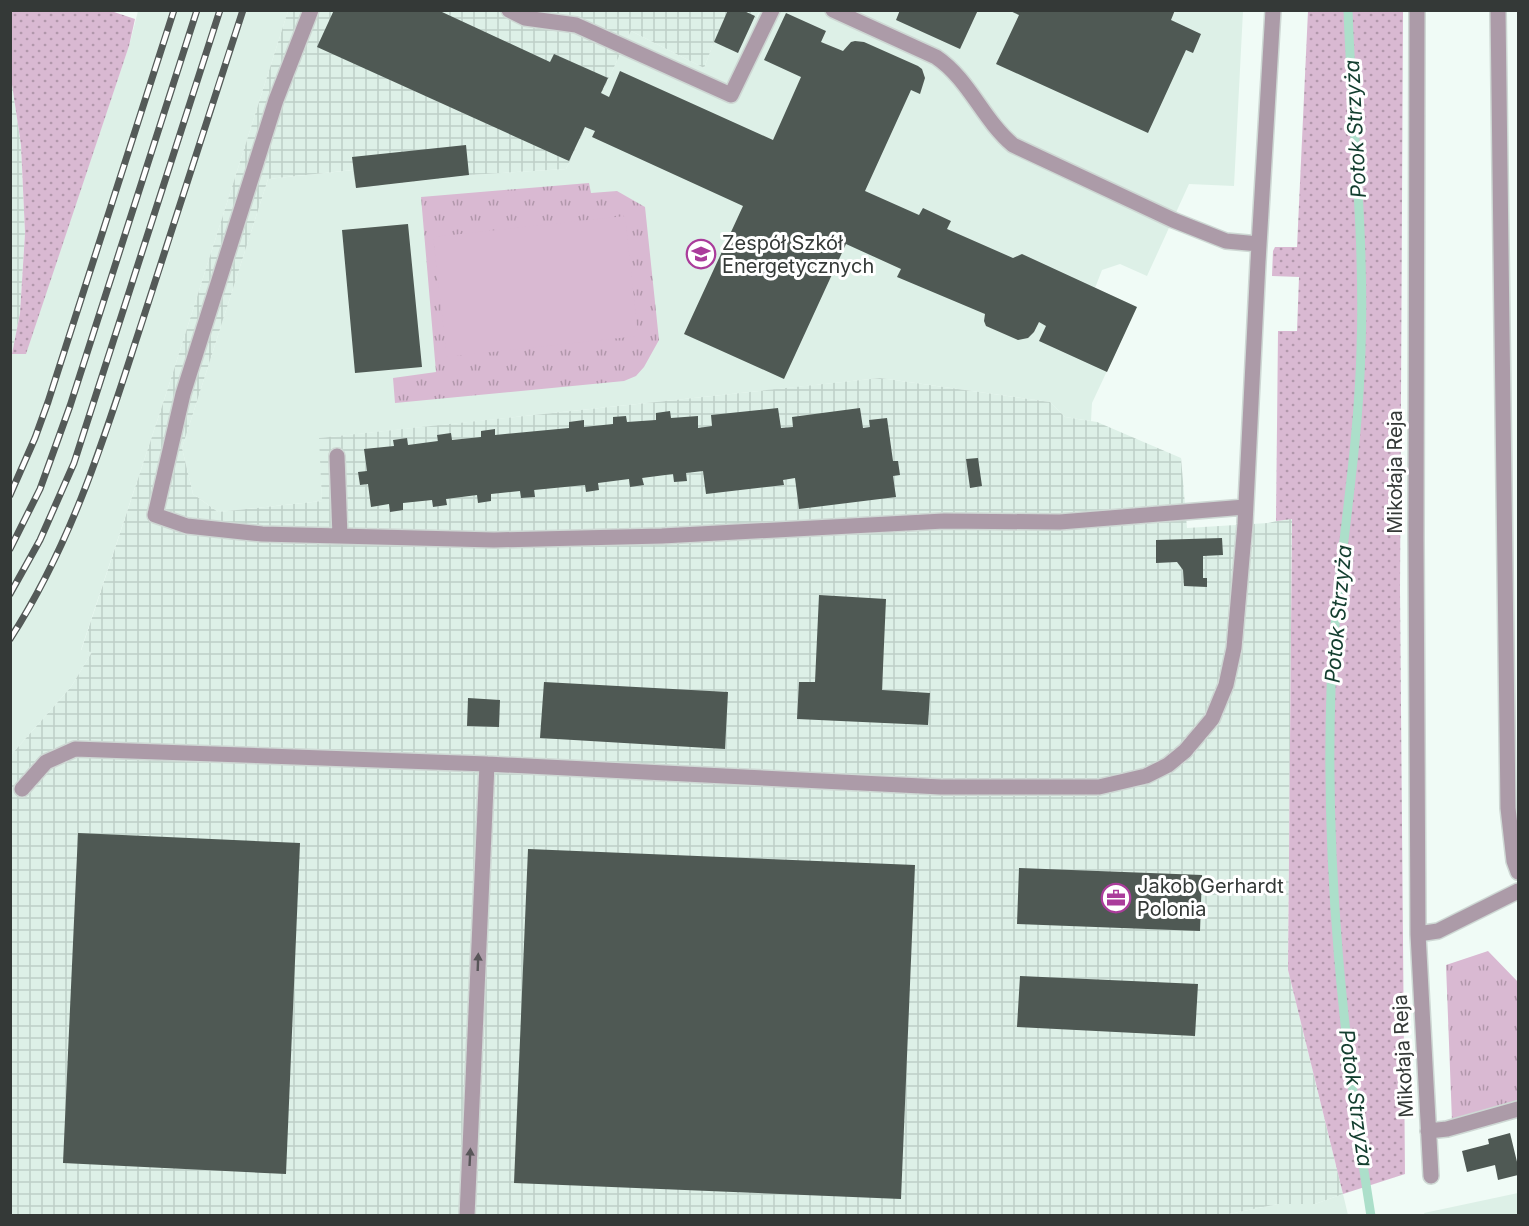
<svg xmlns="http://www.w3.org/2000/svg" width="1529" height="1226" viewBox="0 0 1529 1226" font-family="Inter,sans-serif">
<defs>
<pattern id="industrial-grid" width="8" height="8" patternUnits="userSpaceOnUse" patternTransform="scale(1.5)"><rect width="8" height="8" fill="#ddf0e7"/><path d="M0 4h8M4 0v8" fill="none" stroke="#becfc7"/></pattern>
<pattern id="grass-dots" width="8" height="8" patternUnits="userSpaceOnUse" patternTransform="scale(1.5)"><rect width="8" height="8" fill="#d9b9d2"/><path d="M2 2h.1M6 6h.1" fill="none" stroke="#b197ab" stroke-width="1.8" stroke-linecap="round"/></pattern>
<pattern id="park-tufts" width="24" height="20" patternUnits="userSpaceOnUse" patternTransform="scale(1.5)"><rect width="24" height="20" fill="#d9b9d2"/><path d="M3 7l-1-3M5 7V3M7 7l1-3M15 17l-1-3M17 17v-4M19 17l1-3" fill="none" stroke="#b197ab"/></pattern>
</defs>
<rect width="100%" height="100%" fill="#f0fbf6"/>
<path fill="#ddf0e7" d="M138 11H288L168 388 81 650 92 652 71 687 11 755V360L12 354H25L129 46Z
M760 11H1243L1234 186 1189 184 1147 276 1120 264 1102 270 1095 288 1137 307 1092 403 1091 421 1065 417 1050 402 880 378 320 438 322 501 218 512 193 494 182 448 268 179 354 170 356 188 469 175 566 169 631 31 704 68 714 42 755 17 757 18Z
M1518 1193V1215H1425L1424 1213Z
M1343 1194 1348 1215 1219 1216 1278 1204H1315Z"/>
<path fill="url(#industrial-grid)" d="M288 11H760L756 18 754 17 738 53 714 42 704 68 631 31 566 169 469 175 356 188 353 170 268 179 182 448 193 494 218 512 322 501 319 438 880 378 1050 402 1065 417 1097 422 1181 458 1187 528 1268 523 1292 518 1288 970 1343 1194 1315 1204H1278L1219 1216H11V755L71 687 92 652 81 651 168 388Z
M11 78 21 145 25 233 20 313 11 360Z"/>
<path fill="url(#grass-dots)" d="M10 11H111L135 19 129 46 26 354H12L20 313 25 233 21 145 11 78Z
M1308 11H1403L1400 591 1405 1174 1343 1194 1288 970 1292 519 1276 521 1278 331H1297L1299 277 1272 276 1273 251 1275 247H1297Z"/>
<path fill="url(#park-tufts)" d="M589 183 591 193 617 191 645 207 659 340 644 367 636 376 624 381 395 403 393 378 436 372 421 197Z
M1488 951 1518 982V1100L1452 1121 1446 965Z"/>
<path fill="#d9b9d2" d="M625 216 638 336 447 357 433 237Z"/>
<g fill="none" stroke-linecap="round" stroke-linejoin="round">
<path stroke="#acdfca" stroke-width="9" d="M1348 10C1352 124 1365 237 1361 350 1358 464 1335 576 1331 689 1325 866 1343 1041 1371 1216"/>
</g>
<path fill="#4f5954" d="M334 10H443L442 12 550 62 554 54 608 78 601 93 609 97 620 71 773 140 801 77 764 60 786 13 826 31 821 42 843 51 851 42 855 41 864 42 918 66 922 69 925 78 920 94 911 90 865 191 919 215 923 208 951 221 947 229 1013 258 1022 254 1137 307 1107 372 1039 341 1046 326 1039 322 1034 332 1028 338 1018 340 986 326 984 321 985 314 897 277 901 269 846 244 784 379 684 334 743 206 592 137 595 131 585 127 569 161 317 47Z
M728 10H742L755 16 738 53 714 42Z
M900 10H978L960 49 896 20Z
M1008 10H1175L1171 20 1201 34 1193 53 1186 50 1148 133 996 64 1019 15Z
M466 145 469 175 356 188 352 157Z
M408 224 422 367 355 373 342 230Z
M778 408 781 428 793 427 792 417 860 408 863 428 870 427 869 420 887 418 893 461H898L900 475 893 476 896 497 799 509 795 478 783 480 784 485 706 494 703 471 686 473 687 481 674 482 673 474 642 478 644 485 630 487 629 479 598 483 599 490 586 492 585 485 534 490 535 497 521 498 520 491 491 494V501L478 503 477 495 446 499 447 505 433 507 432 500 403 503V510L390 512 389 504 371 507 368 484 360 485 358 472 367 471 364 449 394 446 393 440 407 438 408 445 438 441 437 435 451 433 452 440 481 437V431L495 429V435L569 428V422L584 420V427L613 424V417L626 416 627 422 656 420V413L670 411 671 418 698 416V428L712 426 711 415Z
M978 458 982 486 970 488 966 459Z
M1222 538 1223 555 1203 556V578H1207V587L1184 586 1183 570 1177 562 1156 563V540Z
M819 595 886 599 882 690 930 693 928 725 797 719 799 682H815Z
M544 682 728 692 725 749 540 738Z
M468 698 500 700 499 727 467 726Z
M78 833 300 843 286 1174 63 1163Z
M528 849 915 865 901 1199 514 1183Z
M1019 868 1202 875 1200 931 1017 924Z
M1020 976 1198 984 1195 1036 1017 1027Z
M1510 1133 1518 1166V1175L1498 1180 1495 1165 1467 1172 1462 1151 1489 1144 1488 1139Z"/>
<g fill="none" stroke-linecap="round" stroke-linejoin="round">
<g stroke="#ced8d4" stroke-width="18">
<path id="minor" d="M311 10 276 100 183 394 155 515 187 526 262 534 494 540 662 536 944 521 1060 522 1245 507
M509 10 525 18 576 25 731 95 772 10
M833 10 936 57C969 79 983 120 1013 145L1173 220 1226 241 1259 244
M1417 10 1416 540 1418 934 1431 1176
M1498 10 1508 808 1514 861 1518 872
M337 456 340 536
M22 789 46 762 75 749 487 764 941 787H1099L1146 776 1168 765 1185 751 1212 719 1226 685 1234 648 1245 524 1258 262 1273 10
M1418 934 1438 931 1518 891
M1428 1131 1447 1129 1518 1109
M467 1216 487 764"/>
</g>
<use href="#minor" stroke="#ac9ba8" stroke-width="15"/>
<g stroke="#545a58" stroke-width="7">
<path id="rail" d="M10 495 35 438 48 402 174 10
M10 549 40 489 70 406 197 10
M10 594 40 540 74 463 220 10
M10 639C74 540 106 432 142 322 176 218 209 114 243 10"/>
</g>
<use href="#rail" stroke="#fff" stroke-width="4.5" stroke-dasharray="14" stroke-linecap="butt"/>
</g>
<defs><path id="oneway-solid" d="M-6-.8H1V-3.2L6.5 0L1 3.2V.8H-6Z" transform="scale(1.5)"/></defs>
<g fill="#585659">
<use href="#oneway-solid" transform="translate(478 962) rotate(-88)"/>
<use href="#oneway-solid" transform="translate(470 1157) rotate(-87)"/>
</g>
<defs>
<g id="school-ring" transform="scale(1.5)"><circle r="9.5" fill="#fff" stroke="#aa3c9b" stroke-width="1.5"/><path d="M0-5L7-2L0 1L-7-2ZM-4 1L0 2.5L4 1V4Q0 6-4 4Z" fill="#aa3c9b"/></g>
<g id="office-ring" transform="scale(1.5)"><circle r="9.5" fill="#fff" stroke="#aa3c9b" stroke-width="1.5"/><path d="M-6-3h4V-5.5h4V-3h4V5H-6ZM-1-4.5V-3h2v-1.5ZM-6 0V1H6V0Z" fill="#aa3c9b"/></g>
</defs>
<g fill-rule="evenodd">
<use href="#school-ring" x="701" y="254"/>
<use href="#office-ring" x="1116" y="898"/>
</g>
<g text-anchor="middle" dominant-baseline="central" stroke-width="6" stroke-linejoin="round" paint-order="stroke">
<g font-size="20" fill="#343937" stroke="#fff" text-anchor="start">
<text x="722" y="243">Zespół Szkół<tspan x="722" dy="23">Energetycznych</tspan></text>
<text x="1137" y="886">Jakob Gerhardt<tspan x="1137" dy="23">Polonia</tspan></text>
</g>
<g font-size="20" fill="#343937" stroke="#fff">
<text transform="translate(1395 472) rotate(-90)">Mikołaja Reja</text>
<text transform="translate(1403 1056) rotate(-93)">Mikołaja Reja</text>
</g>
<g font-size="21" font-style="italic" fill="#133e2f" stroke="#fff">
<text transform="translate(1355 129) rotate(-93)">Potok Strzyża</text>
<text transform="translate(1338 614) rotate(-85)">Potok Strzyża</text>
<text transform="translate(1356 1098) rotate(82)">Potok Strzyża</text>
</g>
</g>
<rect width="1529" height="1226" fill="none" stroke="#343937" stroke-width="24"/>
</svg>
